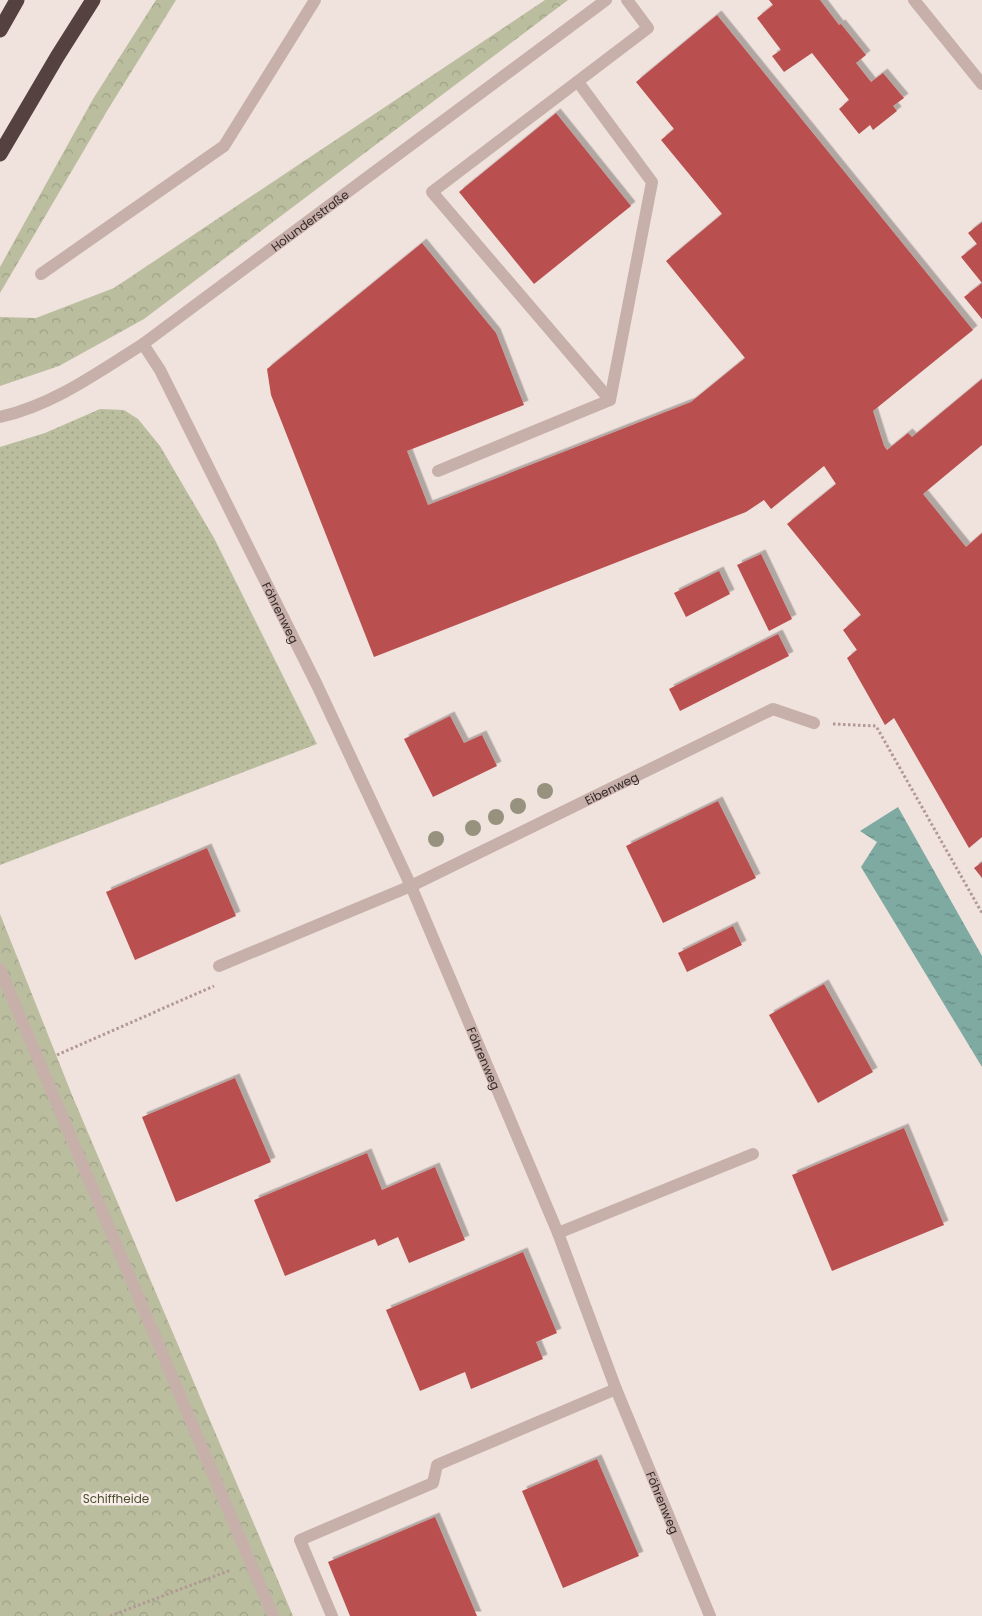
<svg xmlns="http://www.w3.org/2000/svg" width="982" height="1616" viewBox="0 0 982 1616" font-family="Poppins,sans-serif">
<defs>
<pattern id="grass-dots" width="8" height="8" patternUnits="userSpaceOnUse" patternTransform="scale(1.25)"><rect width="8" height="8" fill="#babd9e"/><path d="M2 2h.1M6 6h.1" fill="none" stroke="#a0a288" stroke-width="1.8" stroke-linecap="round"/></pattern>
<pattern id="forest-crowns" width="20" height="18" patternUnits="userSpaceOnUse" patternTransform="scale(1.25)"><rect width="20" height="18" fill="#babd9e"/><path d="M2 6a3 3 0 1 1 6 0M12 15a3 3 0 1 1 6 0" fill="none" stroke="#a0a288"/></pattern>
<pattern id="water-ripples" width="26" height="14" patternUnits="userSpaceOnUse" patternTransform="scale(1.25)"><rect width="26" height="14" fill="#7eaaa1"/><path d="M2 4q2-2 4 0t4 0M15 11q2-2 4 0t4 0" fill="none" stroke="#688a83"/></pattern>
<filter id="shadow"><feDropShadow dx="4.5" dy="-4.5" stdDeviation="0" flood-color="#0004"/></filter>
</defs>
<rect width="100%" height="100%" fill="#f0e2dd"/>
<path fill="url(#grass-dots)" d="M100 409 124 410 138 419 160 446 214 538 317 744 0 865V447L45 433Z"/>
<path fill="url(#forest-crowns)" d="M156 0H176L107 111 0 293V267L93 99Z
M545 0H568L144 319 59 366 0 386V317L36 318 114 288Z
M0 914 72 1095 293 1616H0Z"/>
<path fill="url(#water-ripples)" d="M898 807 982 956V1067L861 867 877 842 860 831Z"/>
<path fill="#ba5050" filter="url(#shadow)" d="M769 0H820L839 25 841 24 866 55 856 63 871 82 883 73 904 98 893 106 897 111 873 130 870 125 859 134 839 109 849 100 812 53 784 72 772 56 781 50 757 18 773 5Z
M717 15 973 330 873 411 884 446 887 450 908 433 912 437 982 379V445L923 494 966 547 982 533V837L969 848 894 718 885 725 847 658 857 650 843 630 861 615 787 524 836 484 824 466 771 509 764 500 746 512 374 657 271 395 267 369 422 243 496 333 524 405 407 451 428 505 691 402 745 358 666 261 722 214 661 140 674 129 636 82Z
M556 113 631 206 534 284 459 192Z
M982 222V319L964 297 982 283 961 257 977 244 968 233Z
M761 554 792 619 769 631 737 565Z
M719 571 730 594 686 617 674 593Z
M778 634 789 656 680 711 669 689Z
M450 716 464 743 482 735 497 766 433 797 404 739Z
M718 801 756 878 663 923 626 846Z
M207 848 236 916 135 960 106 892Z
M982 862V878L974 868Z
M733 926 742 945 687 972 678 953Z
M824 984 873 1072 818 1103 769 1015Z
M235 1078 271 1162 176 1202 142 1117Z
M904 1128 944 1225 832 1271 792 1175Z
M367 1153 382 1190 435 1167 465 1240 409 1263 398 1237 378 1246 375 1239 285 1276 254 1200Z
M523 1252 557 1333 536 1342 543 1359 471 1389 465 1372 420 1391 386 1310Z
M597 1459 639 1556 563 1588 522 1491Z
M435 1517 477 1616H350L328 1562Z"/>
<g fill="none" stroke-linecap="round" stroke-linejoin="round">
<path stroke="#b29a94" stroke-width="3" stroke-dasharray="2.5 2.5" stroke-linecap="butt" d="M833 724 876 726 982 913
M57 1055 214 986
M110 1616 231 1570"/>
<g stroke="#c7b0aa" stroke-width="12">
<path d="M914 0 982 84"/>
<path d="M41 274 224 146 315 0"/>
<path id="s1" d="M143 344 160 370 317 685 411 886 558 1233 616 1389 710 1616"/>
<path d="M610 400 432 192 648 28 627 0"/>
<path id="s2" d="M0 417C53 405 97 373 143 344L606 0"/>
<path d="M438 471 610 400 652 182 578 82"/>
<path id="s3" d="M219 966 411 886 773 709 814 723"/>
<path d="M0 969 273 1616"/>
<path d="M558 1233 753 1154"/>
<path d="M332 1616 300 1540 433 1483 437 1465 616 1389"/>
</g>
<path stroke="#554240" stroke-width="15" d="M0 30 17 0
M0 154 57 57 93 0"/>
</g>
<g fill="#96927d">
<circle cx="545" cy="791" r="8"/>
<circle cx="518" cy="806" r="8"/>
<circle cx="496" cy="817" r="8"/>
<circle cx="473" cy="828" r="8"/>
<circle cx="436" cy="839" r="8"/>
</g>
<g text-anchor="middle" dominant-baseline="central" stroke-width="5" stroke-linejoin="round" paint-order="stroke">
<g font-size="12" fill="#352929" stroke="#f8ede8">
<text stroke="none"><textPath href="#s2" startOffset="369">Holunderstraße</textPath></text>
<text stroke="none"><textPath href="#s1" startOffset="302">Föhrenweg</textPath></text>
<text stroke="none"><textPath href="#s3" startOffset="431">Eibenweg</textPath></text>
<text stroke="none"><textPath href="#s1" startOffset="792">Föhrenweg</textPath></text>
<text stroke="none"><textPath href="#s1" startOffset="1271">Föhrenweg</textPath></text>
</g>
<g font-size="12" fill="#4c502f" stroke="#f8ede8">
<text x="116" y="1498">Schiffheide</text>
</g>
</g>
</svg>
